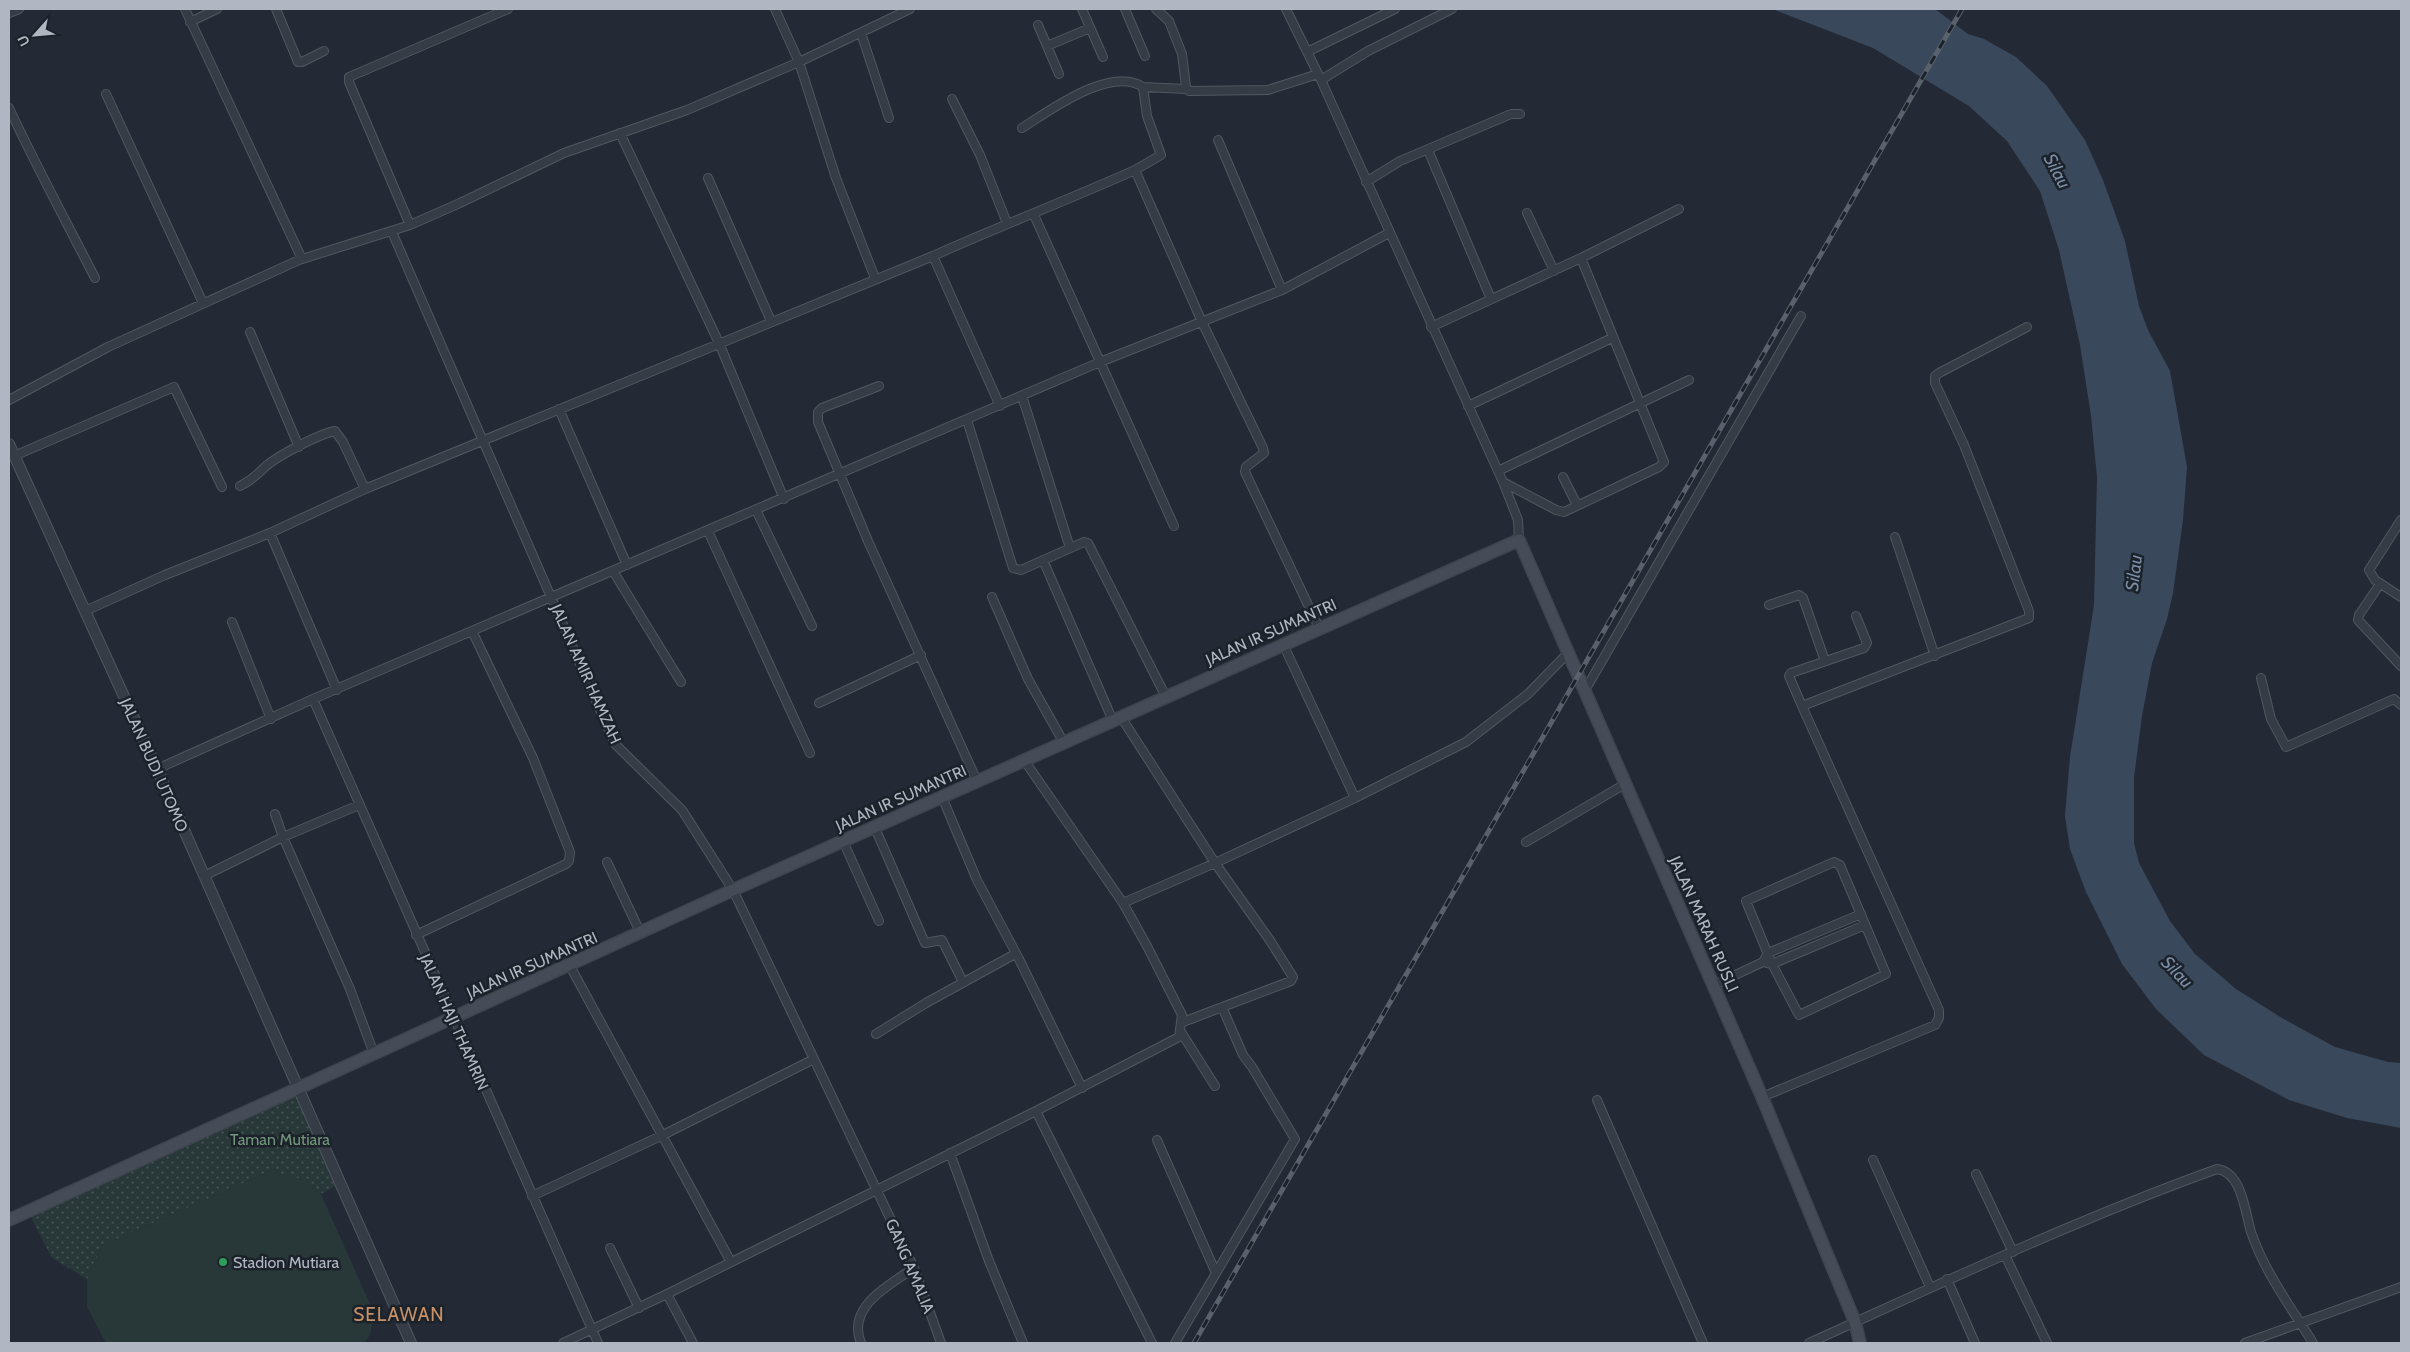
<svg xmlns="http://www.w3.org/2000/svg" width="2410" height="1352" viewBox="0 0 2410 1352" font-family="Cabin,sans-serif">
<defs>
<pattern id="park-dots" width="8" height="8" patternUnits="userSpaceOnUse" patternTransform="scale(1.25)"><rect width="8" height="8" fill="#283838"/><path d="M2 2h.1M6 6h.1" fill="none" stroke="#455353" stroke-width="1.8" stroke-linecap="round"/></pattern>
</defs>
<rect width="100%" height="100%" fill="#232a35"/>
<path fill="#283838" d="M270 1171 298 1178 321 1194 374 1313 370 1335 364 1343H106L87 1307V1279L103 1245Z"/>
<path fill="url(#park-dots)" d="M297 1095 337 1185 321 1194 298 1178 270 1171 103 1245 87 1279 52 1258 30 1215Z"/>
<path fill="#3a485c" d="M1772 9H1935L1968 34 1984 39 2016 57 2047 86 2085 140 2103 180 2125 241 2139 306 2148 330 2170 371 2187 467 2183 520 2173 593 2167 619 2152 663 2142 716 2134 777V843L2139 863 2170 921 2195 954 2236 989 2282 1018 2335 1047 2388 1062 2401 1063V1128L2347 1118 2289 1100 2204 1055 2156 1009 2122 964 2086 892 2070 849 2065 816 2070 757 2094 605 2097 477 2091 416 2080 345 2059 250 2040 191 2007 141 1969 106 1873 48Z"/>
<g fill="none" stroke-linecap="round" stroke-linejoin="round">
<g stroke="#515760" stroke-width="10">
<path id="minor" d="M185 9 302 259
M276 9 298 62H302L324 51
M775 9 799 62 836 178 875 278
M1082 9 1103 57
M1125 9 1145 56
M1156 9 1169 21 1182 54 1186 87 1189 91 1268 90 1318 74
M1286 9 1321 80 1503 482 1518 520 1519 540
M9 13 19 9
M190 22 217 9
M1038 25 1059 74
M861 33 889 118
M1047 46 1090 28
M1307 52 1395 9
M1321 80 1368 51 1452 9
M1143 87 1186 89
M106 94 203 303
M952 99 980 155 1007 223
M9 108C36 166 66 221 95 278
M1022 128C1049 111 1111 65 1143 87L1147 116 1161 155 1135 170
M620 133 719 343 784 499
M1218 140 1282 290
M1428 150 1491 299
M708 178 771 321
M1366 182 1400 161 1511 114H1520
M1527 213 1554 271
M1034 215 1174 526
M410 225 349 82V77L508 9
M392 232 615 744 682 810 733 890 914 1268 941 1343
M933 256 1000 406
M1431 327 1581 258 1679 209
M250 332 299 447
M879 386 822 408 818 412V422L868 541 977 781
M1022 396 1070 548
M9 400 108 347 299 260 410 225 460 203 564 153 687 110 799 62 910 9
M1468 406 1612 338
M559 409 627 565
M967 420 1013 568 1021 570 1084 542 1088 543 1166 697
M14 456 174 387 222 487
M1498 471 1689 380
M1563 477 1577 505
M1503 482 1556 510 1564 512 1659 467 1664 462 1581 258
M240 486C250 481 257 475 265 467 277 456 319 434 335 431L343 442 365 489
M756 510 812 626
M2401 520 2369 570 2375 580 2401 597
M708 531 810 753
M270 533 337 690
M1895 537 1935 656
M1043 560 1113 721
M613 571 681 682
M2380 584 2359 615 2358 620 2401 666
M992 597 1028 679 1064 743
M1769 605 1799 595 1803 598 1825 661
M85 611 165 575 270 533 365 489 933 256C1000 226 1068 200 1135 170L1202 322 1263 448 1264 453 1246 467 1245 472 1319 628
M232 622 271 719
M1283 644 1355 798
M2261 678 2271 719 2286 747 2394 699 2401 705
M1584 692 1801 316
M313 699 598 1343
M819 703 921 655
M1802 706 1789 676 1791 673 1864 648 1867 643 1856 616
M1121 717 1215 863 1269 939 1293 977 1291 981 1183 1022
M157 769 313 699 1100 362 1282 290 1389 233
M942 797 977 880 1019 959 1082 1088
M275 814 283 837 350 989 374 1054
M875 828 925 943 942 940 963 982
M843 841 879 921
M1526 842 1625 784
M607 862 641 934
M1834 862 1840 865 1886 974 1799 1015 1772 964 1746 901Z
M204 876 283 837 359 805
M1123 903 1215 863 1355 798 1466 742 1528 694 1567 654
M416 935 566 864 569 861 570 852 533 758 472 631
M1767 963 1772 964 1865 925
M570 966 731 1262
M1714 985 1763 962 1768 953 1861 914
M1181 1032 1215 1086
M876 1034 926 1003 1015 954
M1762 1097 1935 1025 1939 1018V1010L1802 706 2029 618V611L1964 445 1935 383V376L1939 373 2027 327
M1597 1100 1703 1343
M1036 1111 1152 1343
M1157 1140 1216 1273
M950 1153 989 1261 1023 1343
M1873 1160 1930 1287
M1976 1174 2013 1252
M532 1196 663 1135 812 1060
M610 1248 639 1308
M2005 1255 2047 1343
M1947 1279 1975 1343
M667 1294 693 1343
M563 1343 667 1294 1036 1111 1179 1037 1182 1015 1147 946 1123 903 1024 760
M861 1343C846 1307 889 1285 914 1268
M1175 1343 1295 1139 1252 1067 1243 1055 1222 1007
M1809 1343C1944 1282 2078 1219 2217 1169 2242 1172 2245 1212 2251 1232 2265 1273 2291 1307 2313 1343
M2245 1343 2401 1287"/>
</g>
<g stroke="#515760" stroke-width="12">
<path id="tertiary" d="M9 444 157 769 411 1343"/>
</g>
<g stroke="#3f454f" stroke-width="14">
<path id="secondary" d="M9 1220 733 890 1519 540 1762 1097 1855 1322 1860 1343"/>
</g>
<use href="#minor" stroke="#363c46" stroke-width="8"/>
<use href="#tertiary" stroke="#363c46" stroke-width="10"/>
<use href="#secondary" stroke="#454c58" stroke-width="11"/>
<g stroke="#58616c" stroke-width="5">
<path id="rail" d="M1194 1343 1962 9"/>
</g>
<use href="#rail" stroke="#1b222a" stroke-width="3" stroke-dasharray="9" stroke-linecap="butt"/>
</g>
<circle fill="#2e9e5b" stroke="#1b222a" stroke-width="2" cx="223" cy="1262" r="5"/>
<g text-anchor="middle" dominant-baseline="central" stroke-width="5" stroke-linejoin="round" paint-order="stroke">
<g font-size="16" fill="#b1b7c2" stroke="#1b222a">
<text transform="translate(1271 632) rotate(-24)">JALAN IR SUMANTRI</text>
<text transform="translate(586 674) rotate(66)">JALAN AMIR HAMZAH</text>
<text transform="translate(154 765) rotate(66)">JALAN BUDI UTOMO</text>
<text transform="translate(901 798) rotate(-24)">JALAN IR SUMANTRI</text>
<text transform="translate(1704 924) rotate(66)">JALAN MARAH RUSLI</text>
<text transform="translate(532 965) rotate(-24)">JALAN IR SUMANTRI</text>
<text transform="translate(454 1022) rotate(66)">JALAN HAJI THAMRIN</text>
<text transform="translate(910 1266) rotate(67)">GANG AMALIA</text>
</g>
<g font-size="16" fill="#72967b" stroke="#1b222a">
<text x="280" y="1139">Taman Mutiara</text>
</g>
<g font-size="16" fill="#b1b7c2" stroke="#1b222a" text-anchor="start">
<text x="233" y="1262">Stadion Mutiara</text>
</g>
<g font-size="18" font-style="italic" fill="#7c8ea7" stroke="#1b222a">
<text transform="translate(2057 171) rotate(62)">Silau</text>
<text transform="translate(2134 573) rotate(-83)">Silau</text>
<text transform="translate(2177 972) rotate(46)">Silau</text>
</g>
<g font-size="19" letter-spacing="1" fill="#c69168" stroke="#1b222a">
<text x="399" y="1314">SELAWAN</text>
</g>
</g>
<rect width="2410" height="1352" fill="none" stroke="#b1b7c2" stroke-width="20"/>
<g transform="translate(35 35) rotate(243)" stroke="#1b222a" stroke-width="4" paint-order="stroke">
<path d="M0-4L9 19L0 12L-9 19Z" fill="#b1b7c2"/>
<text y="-8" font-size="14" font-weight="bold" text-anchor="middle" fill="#b1b7c2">U</text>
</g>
</svg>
